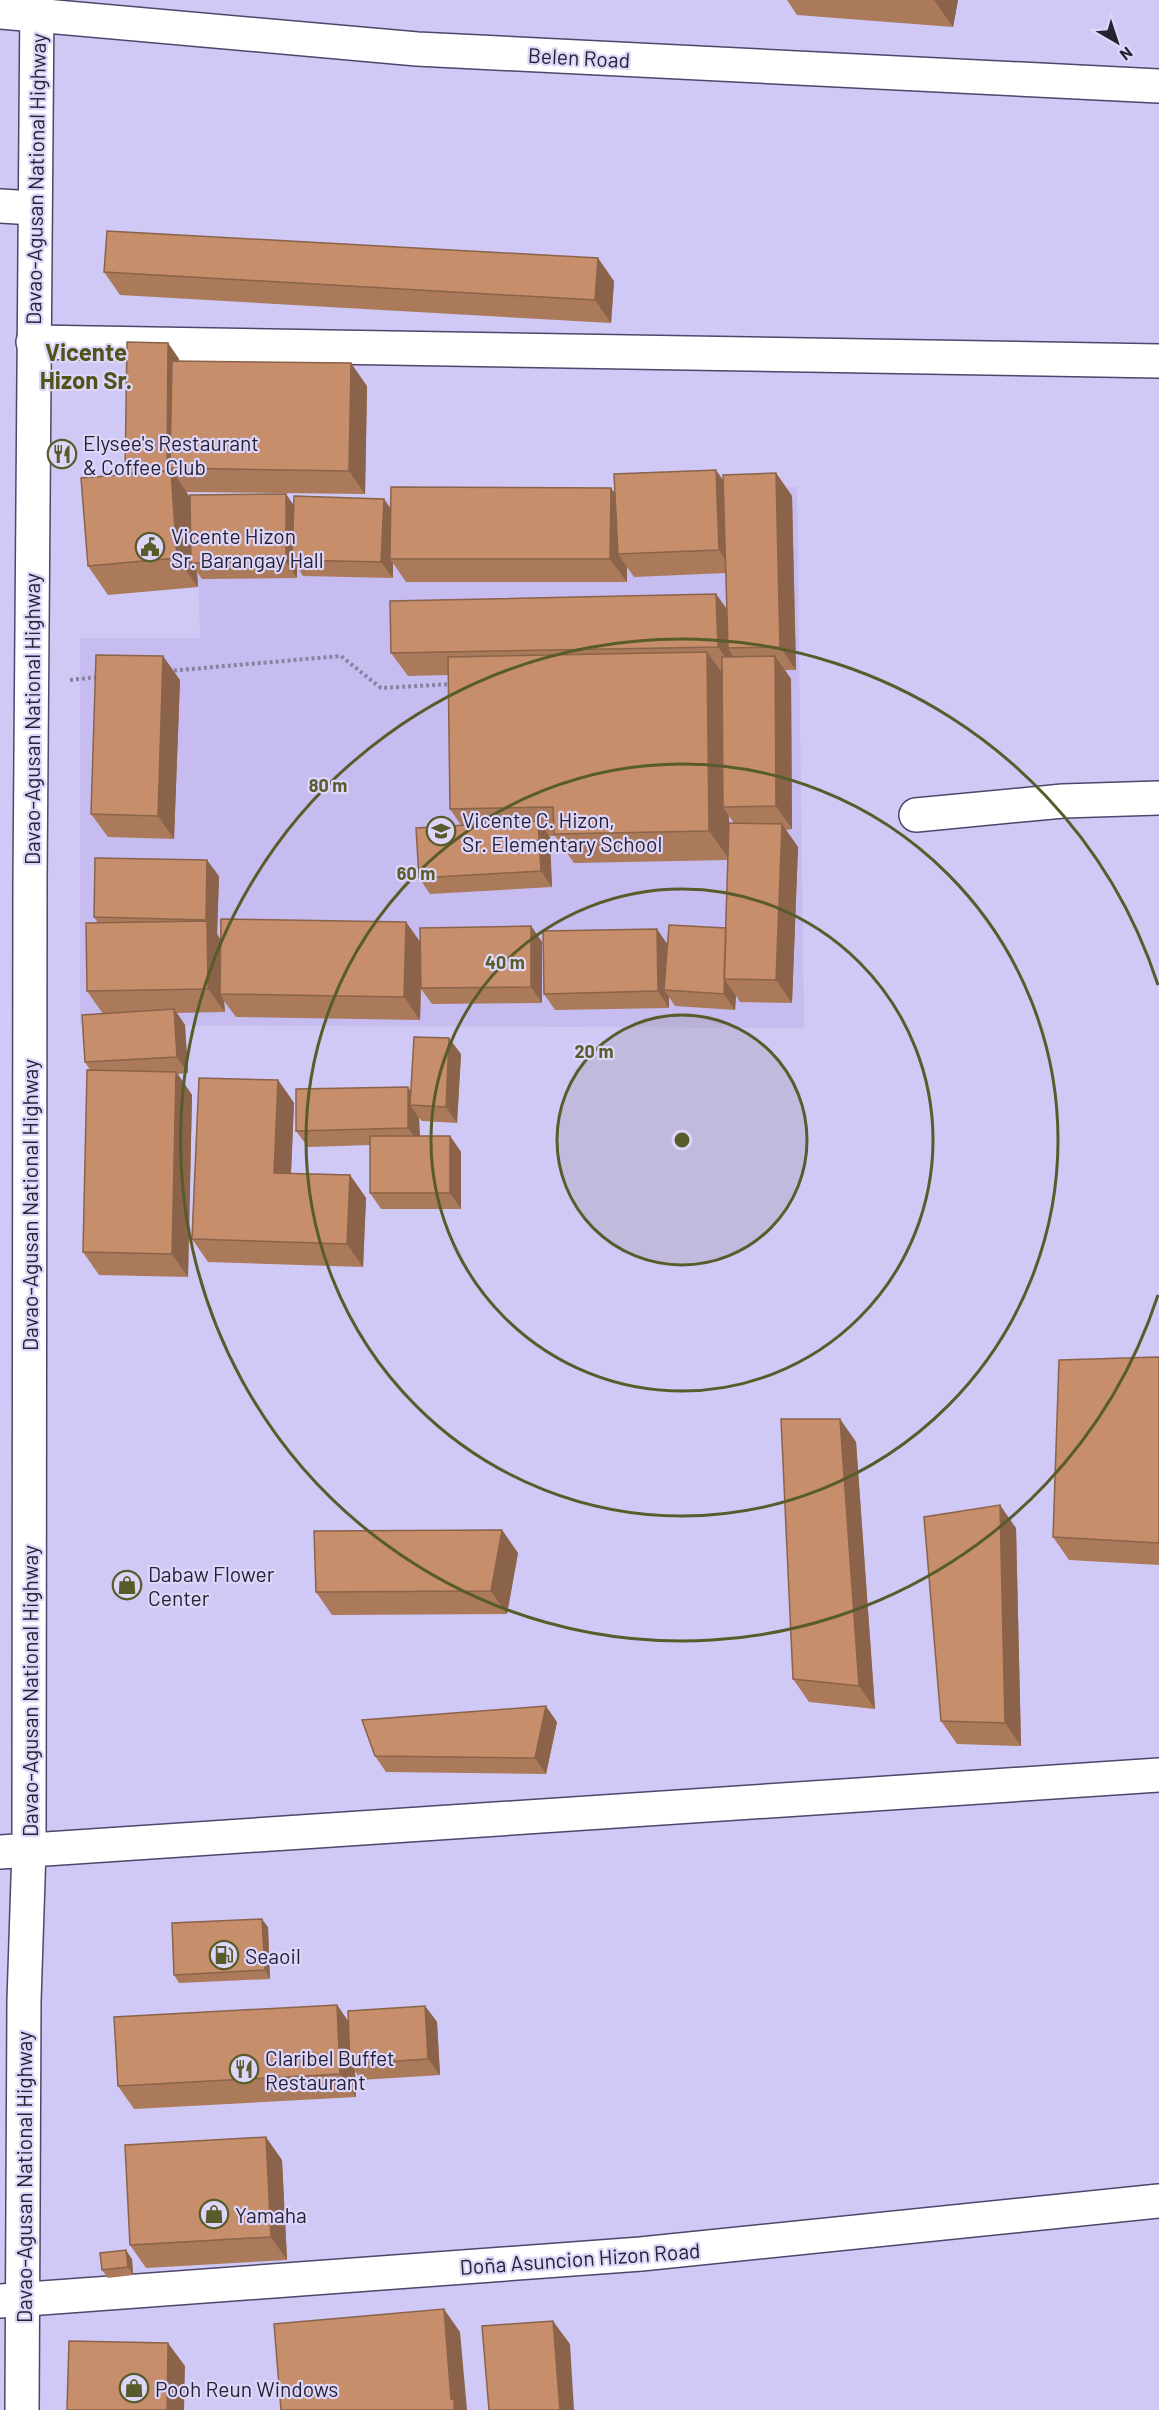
<svg xmlns="http://www.w3.org/2000/svg" width="1159" height="2410" viewBox="0 0 1159 2410" font-family="Barlow,sans-serif">
<rect width="100%" height="100%" fill="#d0c8f5"/>
<path fill="#c6bcef" d="M797 487 804 1028 80 1025V638H200L196 505Z"/>
<g fill="none" stroke-linecap="round" stroke-linejoin="round">
<g stroke="#4e466b" stroke-width="36">
<path id="minor" d="M0 12 417 49 1159 86
M0 206 34 208
M33 342 1159 361
M916 815 1063 801 1159 798
M0 1852 1159 1775
M0 2301 641 2254 1159 2201"/>
</g>
<g stroke="#4e466b" stroke-width="36">
<path id="major" d="M22 2410 24 2001 29 1849 30 880 37 0"/>
</g>
<path stroke="#8882a3" stroke-width="4" stroke-dasharray="3 3" stroke-linecap="butt" d="M168 671 341 656 381 688 452 684
M70 680 98 677"/>
<use href="#minor" stroke="#fff" stroke-width="33"/>
<use href="#major" stroke="#fff" stroke-width="33"/>
</g>
<path fill="#aa7a5b" fill-rule="evenodd" d="M787 0H958L953 27 797 15Z
M104 272 614 281 611 323 120 295Z
M168 343 179 359V361L367 386 365 494 186 492 190 498 294 505 390 509 611 488 615 494 776 473 792 496 796 670H785L791 679 792 829 786 830 798 847 792 1003 740 1002 736 996 735 1010 675 1006 669 997V1008L555 1010 544 994 667 944 726 928 728 860 574 863 555 836H549L552 887 430 894 419 878 461 825 450 809 448 675 408 676 391 653 716 594 727 609 726 573 634 577 627 567V582H406L393 563V578L303 576 297 567V578L202 579 197 572 198 587 108 595 88 566 125 474ZM729 816 734 823 729 824Z
M180 680 174 839 108 837 91 814Z
M219 876 217 934 221 940 406 922 421 943 531 926 542 942V1003L432 1004 421 989 420 1020 236 1017 224 1001 225 1012 177 1013 185 1025 188 1073 178 1074 192 1095 188 1277 99 1275 83 1252 90 1070 85 1062 103 1014 87 991 98 923 94 917Z
M461 1054 457 1123 422 1121 419 1118 420 1136H450L461 1152V1209H381L370 1193V1145L308 1147 296 1131 411 1091Z
M278 1080 294 1103 291 1173 350 1175 366 1198 363 1267 208 1262 192 1239Z
M1159 1357V1565L1069 1560 1053 1537Z
M840 1419 856 1442 875 1709 809 1702 793 1679Z
M1016 1528 1021 1746 957 1744 941 1721Z
M502 1530 518 1553 507 1614 332 1615 316 1592Z
M557 1722 546 1774 386 1772 375 1756Z
M268 1927 270 1979 179 1983 174 1975Z
M337 2005 348 2021 425 2006 437 2022 440 2075 361 2080 355 2071 356 2097 134 2109 118 2086Z
M282 2160 287 2260 146 2268 130 2245Z
M132 2259 133 2275 108 2278 102 2270Z"/>
<path fill="#8b634a" d="M934 0H958L953 27Z
M598 258 614 281 611 323 595 300Z
M168 343 179 359 178 469 170 468 192 500 191 563 197 572 198 587 177 558 167 476Z
M351 363 367 386 365 494 349 471Z
M716 470 732 493 735 573 719 550Z
M776 473 792 496 796 670 780 647Z
M611 488 627 511 618 554 627 567V582L610 559Z
M286 494 297 510 292 560 297 567V578L286 562Z
M384 499 395 515 390 559 393 563V578L381 562Z
M716 594 732 617 728 648 733 656 734 670 718 647Z
M707 652 728 681 723 807 729 816 730 860 709 831Z
M163 656 180 680 174 839 158 816Z
M775 656 791 679 792 829 776 806Z
M538 821 550 837 552 887 541 871Z
M782 824 798 847 792 1003 776 980Z
M207 860 219 876 217 934 223 944 220 994 224 1001 225 1012 208 989 207 922 206 920Z
M406 922 422 945 420 1020 404 997Z
M531 926 542 942V1003L531 987Z
M657 929 668 945 664 990 669 997V1008L658 991Z
M725 980 736 996 735 1010 724 994Z
M174 1009 185 1025 188 1073 177 1057Z
M449 1038 461 1054 457 1123 446 1107Z
M176 1072 192 1095 188 1277 172 1254Z
M278 1080 294 1103 290 1196 274 1173Z
M408 1087 419 1103 410 1105 419 1118 420 1144 408 1128Z
M450 1136 461 1152V1209L450 1193Z
M350 1175 366 1198 363 1267 347 1244Z
M840 1419 856 1442 875 1709 859 1686Z
M1000 1505 1016 1528 1021 1746 1005 1723Z
M502 1530 518 1553 507 1614 491 1591Z
M546 1706 557 1722 546 1774 535 1758Z
M262 1919 268 1927 270 1979 265 1970Z
M337 2005 353 2028 350 2064 355 2071 356 2097 340 2074Z
M425 2006 437 2022 440 2075 428 2059Z
M266 2137 282 2160 287 2260 271 2237Z
M126 2250 132 2259 133 2275 128 2267Z
M444 2309 460 2332 467 2410H454L451 2399Z
M553 2321 570 2344 574 2410H560Z
M168 2343 185 2366 184 2410H167Z"/>
<path fill="#c68e6a" stroke="#8b634a" stroke-width="1.5" d="M107 231 598 258 595 300 104 272Z
M127 342 168 343 167 471 125 474Z
M172 361 351 363 349 471 170 468Z
M716 470 719 550 618 554 614 474Z
M171 471 177 558 88 566 81 478Z
M776 473 780 647 728 648 723 475Z
M391 487 611 488 610 559H390Z
M286 494V562L191 563 190 495Z
M294 496 384 499 381 562 292 560Z
M716 594 718 647 391 653 390 601Z
M707 652 709 831 554 834 553 807 450 809 448 657Z
M96 655 163 656 158 816 91 814Z
M775 656 776 806 723 807 722 657Z
M538 821 541 871 419 878 416 828Z
M729 823 782 824 776 980 724 979Z
M95 858 207 860 206 920 94 917Z
M221 919 406 922 404 997 220 994Z
M207 921 208 989 87 991 86 923Z
M669 925 726 928 724 994 664 990Z
M531 926V987L421 988 420 928Z
M657 929 658 991 544 994 543 931Z
M174 1009 177 1057 85 1062 82 1015Z
M414 1037 449 1038 446 1107 410 1105Z
M87 1070 176 1072 172 1254 83 1252Z
M199 1078 278 1080 274 1173 350 1175 347 1244 192 1239Z
M408 1087V1128L296 1131V1089Z
M370 1136H450V1193H370Z
M1159 1357V1543L1053 1537 1059 1360Z
M781 1419H840L859 1686 793 1679Z
M1000 1505 1005 1723 941 1721 924 1517Z
M502 1530 491 1591 316 1592 314 1531Z
M546 1706 535 1758 375 1756 362 1720Z
M262 1919 265 1970 174 1975 172 1923Z
M337 2005 340 2074 118 2086 114 2017Z
M425 2006 428 2059 350 2064 348 2011Z
M266 2137 271 2237 130 2245 125 2145Z
M126 2250 128 2267 102 2270 100 2253Z
M444 2309 451 2399H454V2410H281L274 2324Z
M553 2321 560 2410H489L482 2326Z
M69 2341 168 2343 167 2410H67Z"/>
<circle cx="682" cy="1140" r="125" fill="#585c2a" fill-opacity=".12"/>
<g fill="none" stroke="#585c2a" stroke-width="3">
<circle cx="682" cy="1140" r="125"/>
<circle cx="682" cy="1140" r="251"/>
<circle cx="682" cy="1140" r="376"/>
<path d="M1158 1295A501 501 0 1 1 1158 985"/>
</g>
<defs>
<g id="restaurant-ring" transform="scale(1.5)"><circle r="9.5" fill="#ddd6fa" stroke="#585c2a" stroke-width="1.5"/><path d="M-5-6h1v4h1v-4h1v4h1v-4h1v5L-1.5 .5V6h-2V.5L-5-1ZM5-6V6H3V1.5H1.5Q1.5-4 5-6Z" fill="#585c2a"/></g>
<g id="civic-ring" transform="scale(1.5)"><circle r="9.5" fill="#ddd6fa" stroke="#585c2a" stroke-width="1.5"/><path d="M-.6-6.5H3V-4.5H.6V-3L4-1V1h2V6H-6V1h2V-1L-.6-3ZM-1.2 2.5V6h2.4V2.5Z" fill="#585c2a"/></g>
<g id="school-ring" transform="scale(1.5)"><circle r="9.5" fill="#ddd6fa" stroke="#585c2a" stroke-width="1.5"/><path d="M0-5L7-2L0 1L-7-2ZM-4 1L0 2.5L4 1V4Q0 6-4 4Z" fill="#585c2a"/></g>
<g id="shop-ring" transform="scale(1.5)"><circle r="9.5" fill="#ddd6fa" stroke="#585c2a" stroke-width="1.5"/><path d="M-5-2.5h2.3a2.7 3.5 0 0 1 5.4 0H5L5.5 6h-11ZM-1.5-2.5h3a1.5 2.3 0 0 0-3 0Z" fill="#585c2a"/></g>
<g id="fuel-ring" transform="scale(1.5)"><circle r="9.5" fill="#ddd6fa" stroke="#585c2a" stroke-width="1.5"/><path d="M-5.5-6h7V0h2V4h1.3V-2.5L3-4.5l.8-.8L6-3V5H2.5V1h-1V6h-7ZM-4.2-4.7v3.2H.2V-4.7Z" fill="#585c2a"/></g>
</defs>
<g fill-rule="evenodd">
<use href="#restaurant-ring" x="62" y="454"/>
<use href="#civic-ring" x="150" y="547"/>
<use href="#school-ring" x="441" y="831"/>
<use href="#shop-ring" x="127" y="1585"/>
<use href="#fuel-ring" x="224" y="1955"/>
<use href="#restaurant-ring" x="244" y="2069"/>
<use href="#shop-ring" x="214" y="2214"/>
<use href="#shop-ring" x="134" y="2388"/>
</g>
<g text-anchor="middle" dominant-baseline="central" stroke-width="4.5" stroke-linejoin="round" paint-order="stroke">
<g font-size="21" fill="#252232" stroke="#ddd6fa">
<text transform="translate(579 57) rotate(3)">Belen Road</text>
<text transform="translate(35 179) rotate(-89)">Davao-Agusan National Highway</text>
<text transform="translate(31 719) rotate(-90)">Davao-Agusan National Highway</text>
<text transform="translate(29 1205) rotate(-90)">Davao-Agusan National Highway</text>
<text transform="translate(29 1691) rotate(-90)">Davao-Agusan National Highway</text>
<text transform="translate(23 2177) rotate(-90)">Davao-Agusan National Highway</text>
<text transform="translate(580 2258) rotate(-4)">Doña Asuncion Hizon Road</text>
</g>
<g font-size="21" fill="#252232" stroke="#ddd6fa" text-anchor="start">
<text x="83" y="442">Elysee's Restaurant<tspan x="83" dy="24">&amp; Coffee Club</tspan></text>
<text x="171" y="535">Vicente Hizon<tspan x="171" dy="24">Sr. Barangay Hall</tspan></text>
<text x="462" y="819">Vicente C. Hizon,<tspan x="462" dy="24">Sr. Elementary School</tspan></text>
<text x="148" y="1573">Dabaw Flower<tspan x="148" dy="24">Center</tspan></text>
<text x="245" y="1955">Seaoil</text>
<text x="265" y="2057">Claribel Buffet<tspan x="265" dy="24">Restaurant</tspan></text>
<text x="235" y="2214">Yamaha</text>
<text x="155" y="2388">Pooh Reun Windows</text>
</g>
<g font-size="24" font-weight="bold" fill="#50541a" stroke="#ddd6fa">
<text x="86" y="351">Vicente<tspan x="86" dy="28">Hizon Sr.</tspan></text>
</g>
</g>
<circle cx="682" cy="1140" r="9" fill="#585c2a" stroke="#ddd6fa" stroke-width="3"/>
<g font-size="18" text-anchor="middle" font-weight="bold" fill="#585c2a" stroke="#ddd6fa" stroke-width="4.5" stroke-linejoin="round" paint-order="stroke">
<text x="328" y="792">80 m</text>
<text x="416" y="880">60 m</text>
<text x="505" y="969">40 m</text>
<text x="594" y="1058">20 m</text>
</g>
<g transform="translate(1117 42) rotate(141)" stroke="#ddd6fa" stroke-width="4.5" paint-order="stroke">
<path d="M0-4.5L10 22L0 15L-10 22Z" fill="#252232"/>
<text y="-9" font-size="16" font-weight="bold" text-anchor="middle" fill="#252232">N</text>
</g>
</svg>
